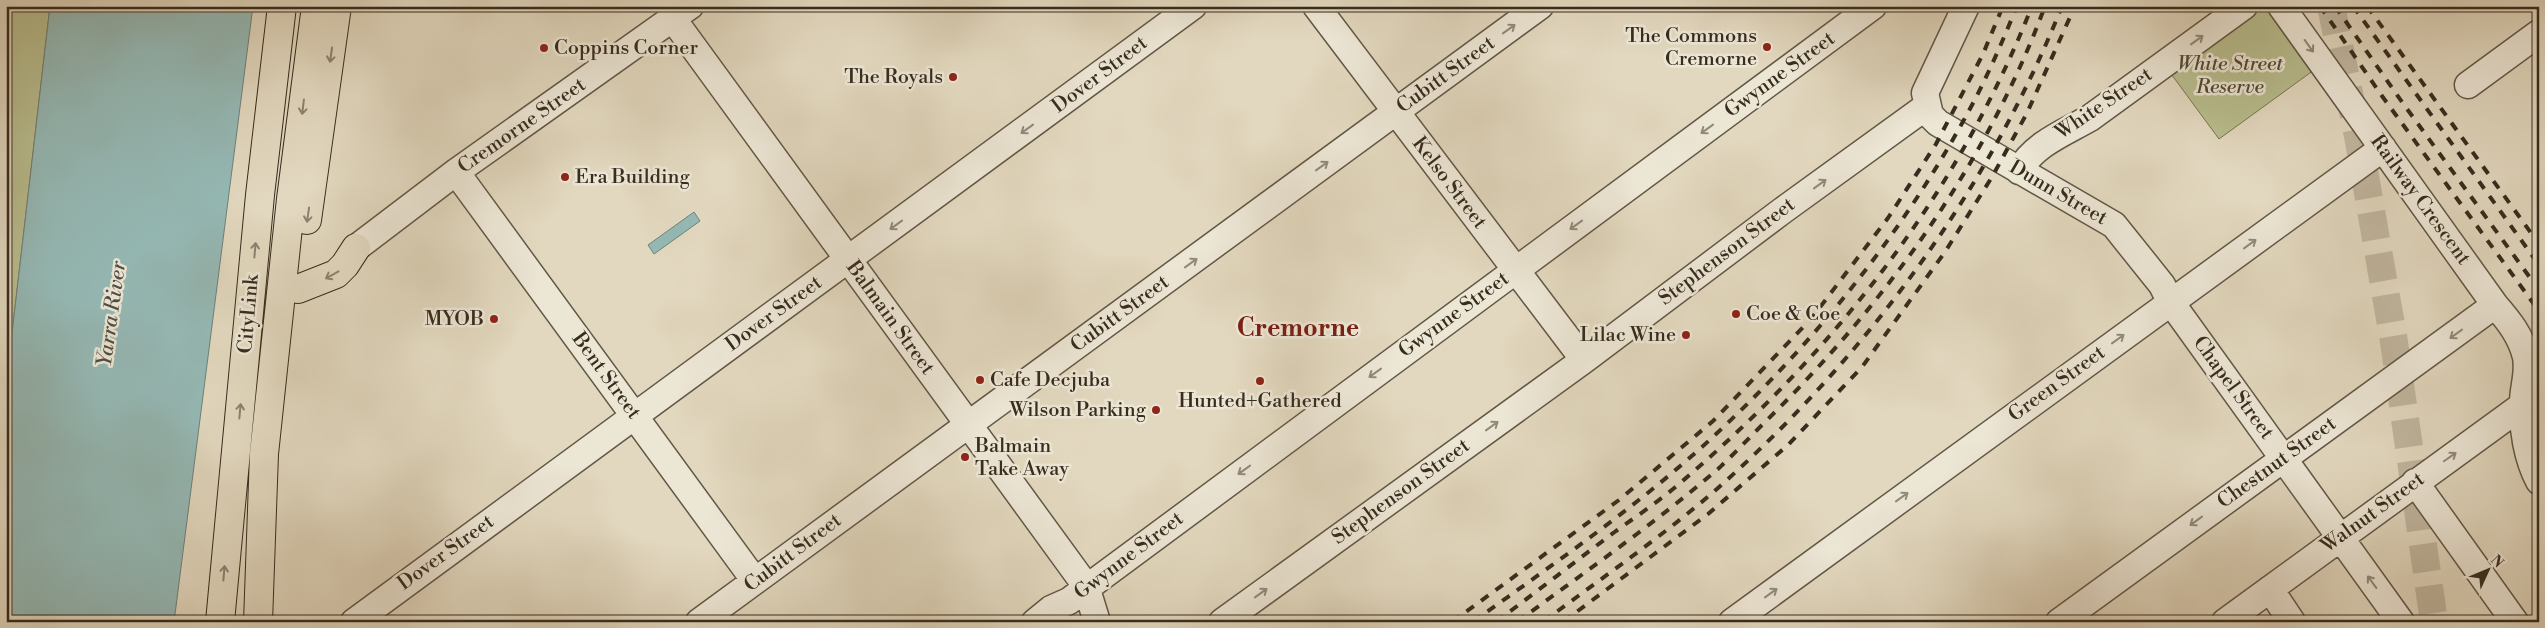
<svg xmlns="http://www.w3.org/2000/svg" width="2545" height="628" viewBox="0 0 2545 628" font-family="'Libre Bodoni',serif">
<rect width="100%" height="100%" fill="#e2d8bf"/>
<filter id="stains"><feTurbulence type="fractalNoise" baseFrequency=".004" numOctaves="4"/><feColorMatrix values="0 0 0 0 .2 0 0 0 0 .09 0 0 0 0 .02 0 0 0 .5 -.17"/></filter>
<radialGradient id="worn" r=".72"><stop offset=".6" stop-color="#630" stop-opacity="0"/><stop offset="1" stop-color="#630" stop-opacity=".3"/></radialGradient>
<path fill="#b8bd8e" stroke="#787456" d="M6 6H50L6 385Z
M2249 6H2268L2314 70 2219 139 2166 67Z"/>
<path fill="#95b9b5" stroke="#6f8179" d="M50 6H253L174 622H6V385Z
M694 212 700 221 654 254 648 245Z"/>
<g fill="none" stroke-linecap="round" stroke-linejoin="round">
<path stroke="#c0b69f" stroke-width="28" stroke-dasharray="28 14" stroke-linecap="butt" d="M2331 6 2358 136 2394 342 2434 622"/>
<g stroke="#625746" stroke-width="29">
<path id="minor" d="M1316 6 1584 360
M1966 6 1925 93 1930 115 1938 123 2114 225 2162 285 2170 301 2401 622
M2281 6 2495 305C2509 321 2521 336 2526 357 2529 374 2523 387 2523 403 2522 428 2527 459 2539 481
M673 19 1086 586 1097 622
M2468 85 2539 33
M2019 171C2034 144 2064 133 2090 118L2244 6
M456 172 755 581
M356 248 456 172 690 6
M2415 482 2515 622
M2270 589 2292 622
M354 622 1193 6
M699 622 1540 6
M1035 622 1051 609 1069 601 1873 6
M1222 622 1584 360 1782 211 1927 106
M1732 622 2383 148
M2059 622 2495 305
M2225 622 2523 405"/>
</g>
<g stroke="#372c1e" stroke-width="30">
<path id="highway" d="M307 220 337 6
M298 289 336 274 345 265 356 248
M220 622 260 195 282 6
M258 622 264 454 291 199 316 6"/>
</g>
<use href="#minor" stroke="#ece6d5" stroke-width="26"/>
<use href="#highway" stroke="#e2d8bf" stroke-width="28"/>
<path stroke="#372c1e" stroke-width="4" stroke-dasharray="9 9" stroke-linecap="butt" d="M2320 6 2382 96 2539 311
M2335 6 2402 102 2539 290
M2353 6 2539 265
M2367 6 2539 244
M1452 622 1619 500 1713 421 1811 319 1888 218 1936 144 1983 54 2003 6
M1473 622C1556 562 1641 504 1715 435 1818 339 1906 229 1972 105 1989 73 2003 40 2017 6
M1496 622C1536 592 1576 561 1616 531 1637 516 1659 501 1679 484 1834 352 1957 196 2032 6
M1517 622C1585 572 1654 524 1718 469 1735 453 1751 436 1768 419 1886 303 1987 163 2045 6
M1543 622C1599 580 1657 540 1710 495 1862 362 1987 194 2062 6
M1563 622 1708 514 1788 445 1862 367 1945 252 1992 177 2027 113 2075 6"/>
</g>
<defs><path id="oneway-shaft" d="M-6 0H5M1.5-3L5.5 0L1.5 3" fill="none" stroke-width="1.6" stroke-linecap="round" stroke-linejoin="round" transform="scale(1.25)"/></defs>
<g stroke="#92897a">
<use href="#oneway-shaft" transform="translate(1509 29) rotate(-36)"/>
<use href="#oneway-shaft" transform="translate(2197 40) rotate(-36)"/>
<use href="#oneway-shaft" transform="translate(2309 46) rotate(54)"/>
<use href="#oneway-shaft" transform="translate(1027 129) rotate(144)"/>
<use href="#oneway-shaft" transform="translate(1707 129) rotate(144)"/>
<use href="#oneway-shaft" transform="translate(1322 166) rotate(-36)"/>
<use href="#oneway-shaft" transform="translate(1820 184) rotate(-36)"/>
<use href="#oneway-shaft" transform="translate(896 225) rotate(144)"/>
<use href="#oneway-shaft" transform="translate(1576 225) rotate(144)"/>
<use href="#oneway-shaft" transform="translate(2250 244) rotate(-36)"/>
<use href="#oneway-shaft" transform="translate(1191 263) rotate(-36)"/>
<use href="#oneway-shaft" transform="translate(2456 334) rotate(144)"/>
<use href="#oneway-shaft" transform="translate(2118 339) rotate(-36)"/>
<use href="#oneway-shaft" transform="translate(1375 373) rotate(144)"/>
<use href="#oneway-shaft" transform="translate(1492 426) rotate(-36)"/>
<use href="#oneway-shaft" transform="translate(2450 457) rotate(-35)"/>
<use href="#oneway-shaft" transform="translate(1244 470) rotate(144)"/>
<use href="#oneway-shaft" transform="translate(1902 497) rotate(-36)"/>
<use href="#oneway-shaft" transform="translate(2196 521) rotate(144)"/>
<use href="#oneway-shaft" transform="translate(2372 582) rotate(-126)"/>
<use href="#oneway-shaft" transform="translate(1261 593) rotate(-36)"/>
<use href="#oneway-shaft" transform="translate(1771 593) rotate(-36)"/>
</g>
<g stroke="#8c826e">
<use href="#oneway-shaft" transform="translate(331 55) rotate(98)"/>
<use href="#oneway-shaft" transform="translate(303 107) rotate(97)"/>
<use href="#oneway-shaft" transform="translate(308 215) rotate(98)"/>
<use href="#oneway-shaft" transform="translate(255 250) rotate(-85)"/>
<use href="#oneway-shaft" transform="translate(332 275) rotate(151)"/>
<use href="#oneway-shaft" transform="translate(240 411) rotate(-85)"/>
<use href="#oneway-shaft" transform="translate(224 573) rotate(-85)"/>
</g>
<g fill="#8f2418" stroke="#ece6d5" stroke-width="2">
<circle cx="1767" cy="47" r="5"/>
<circle cx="544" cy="48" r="5"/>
<circle cx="953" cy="77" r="5"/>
<circle cx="565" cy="177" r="5"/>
<circle cx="1736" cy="314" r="5"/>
<circle cx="494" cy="319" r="5"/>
<circle cx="1686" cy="335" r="5"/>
<circle cx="980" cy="380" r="5"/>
<circle cx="1260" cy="381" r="5"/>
<circle cx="1156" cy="410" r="5"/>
<circle cx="965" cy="457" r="5"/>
</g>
<g text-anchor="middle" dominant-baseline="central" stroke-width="5" stroke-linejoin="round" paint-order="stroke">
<g font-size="20" fill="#372c1e" stroke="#ece6d5" text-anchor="end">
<text x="1757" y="36">The Commons<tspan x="1757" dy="23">Cremorne</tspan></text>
<text x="554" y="48" text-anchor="start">Coppins Corner</text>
<text x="943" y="77">The Royals</text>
<text x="575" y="177" text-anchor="start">Era Building</text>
<text x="1746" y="314" text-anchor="start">Coe &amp; Coe</text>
<text x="484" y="319">MYOB</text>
<text x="1676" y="335">Lilac Wine</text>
<text x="990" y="380" text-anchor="start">Cafe Decjuba</text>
<text x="1260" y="401" text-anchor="middle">Hunted+Gathered</text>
<text x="1146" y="410">Wilson Parking</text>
<text x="975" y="446" text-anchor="start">Balmain<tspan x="975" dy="23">Take Away</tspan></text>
</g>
<g font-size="20" font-style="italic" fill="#514934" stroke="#ece6d5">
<text x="2230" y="64">White Street<tspan x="2230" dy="23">Reserve</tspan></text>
</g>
<g font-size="20" fill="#372c1e" stroke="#ece6d5">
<text transform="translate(1100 75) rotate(-37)">Dover Street</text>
<text transform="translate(1446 75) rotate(-36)">Cubitt Street</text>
<text transform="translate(1780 75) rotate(-36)">Gwynne Street</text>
<text transform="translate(2104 104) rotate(-34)">White Street</text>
<text transform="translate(522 126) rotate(-35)">Cremorne Street</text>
<text transform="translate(1449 183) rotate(53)">Kelso Street</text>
<text transform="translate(2058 193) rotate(30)">Dunn Street</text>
<text transform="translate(2420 200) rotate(54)">Railway Crescent</text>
<text transform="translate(1727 252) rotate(-37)">Stephenson Street</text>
<text transform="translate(249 314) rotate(-85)">CityLink</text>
<text transform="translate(774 314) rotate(-36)">Dover Street</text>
<text transform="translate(1120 314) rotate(-36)">Cubitt Street</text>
<text transform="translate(1454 315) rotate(-36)">Gwynne Street</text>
<text transform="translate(890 318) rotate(54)">Balmain Street</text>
<text transform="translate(606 376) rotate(54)">Bent Street</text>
<text transform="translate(2057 384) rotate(-36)">Green Street</text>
<text transform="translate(2233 388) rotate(54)">Chapel Street</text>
<text transform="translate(2277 463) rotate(-36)">Chestnut Street</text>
<text transform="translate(1401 492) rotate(-36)">Stephenson Street</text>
<text transform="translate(2373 513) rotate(-36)">Walnut Street</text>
<text transform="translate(446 553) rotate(-36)">Dover Street</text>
<text transform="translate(793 553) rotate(-37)">Cubitt Street</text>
<text transform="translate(1129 556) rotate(-37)">Gwynne Street</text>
</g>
<g font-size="21" font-style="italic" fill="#4e4f44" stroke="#ece6d5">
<text transform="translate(112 314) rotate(-82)">Yarra River</text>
</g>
<g font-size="25" font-weight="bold" fill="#7a1f14" stroke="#ece6d5">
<text x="1298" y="328">Cremorne</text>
</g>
</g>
<rect width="2545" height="628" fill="none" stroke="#e2d8bf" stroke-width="25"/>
<rect x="8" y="8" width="2530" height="613" fill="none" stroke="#372c1e" stroke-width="2.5"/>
<rect x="12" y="12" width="2520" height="603" fill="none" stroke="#372c1e"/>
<g transform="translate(2488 570) rotate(46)" stroke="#ece6d5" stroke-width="4" paint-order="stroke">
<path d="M0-4L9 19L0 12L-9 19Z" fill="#372c1e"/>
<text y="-8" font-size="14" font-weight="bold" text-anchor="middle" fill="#372c1e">N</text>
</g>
<rect width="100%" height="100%" filter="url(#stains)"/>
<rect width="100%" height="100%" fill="url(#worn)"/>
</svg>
